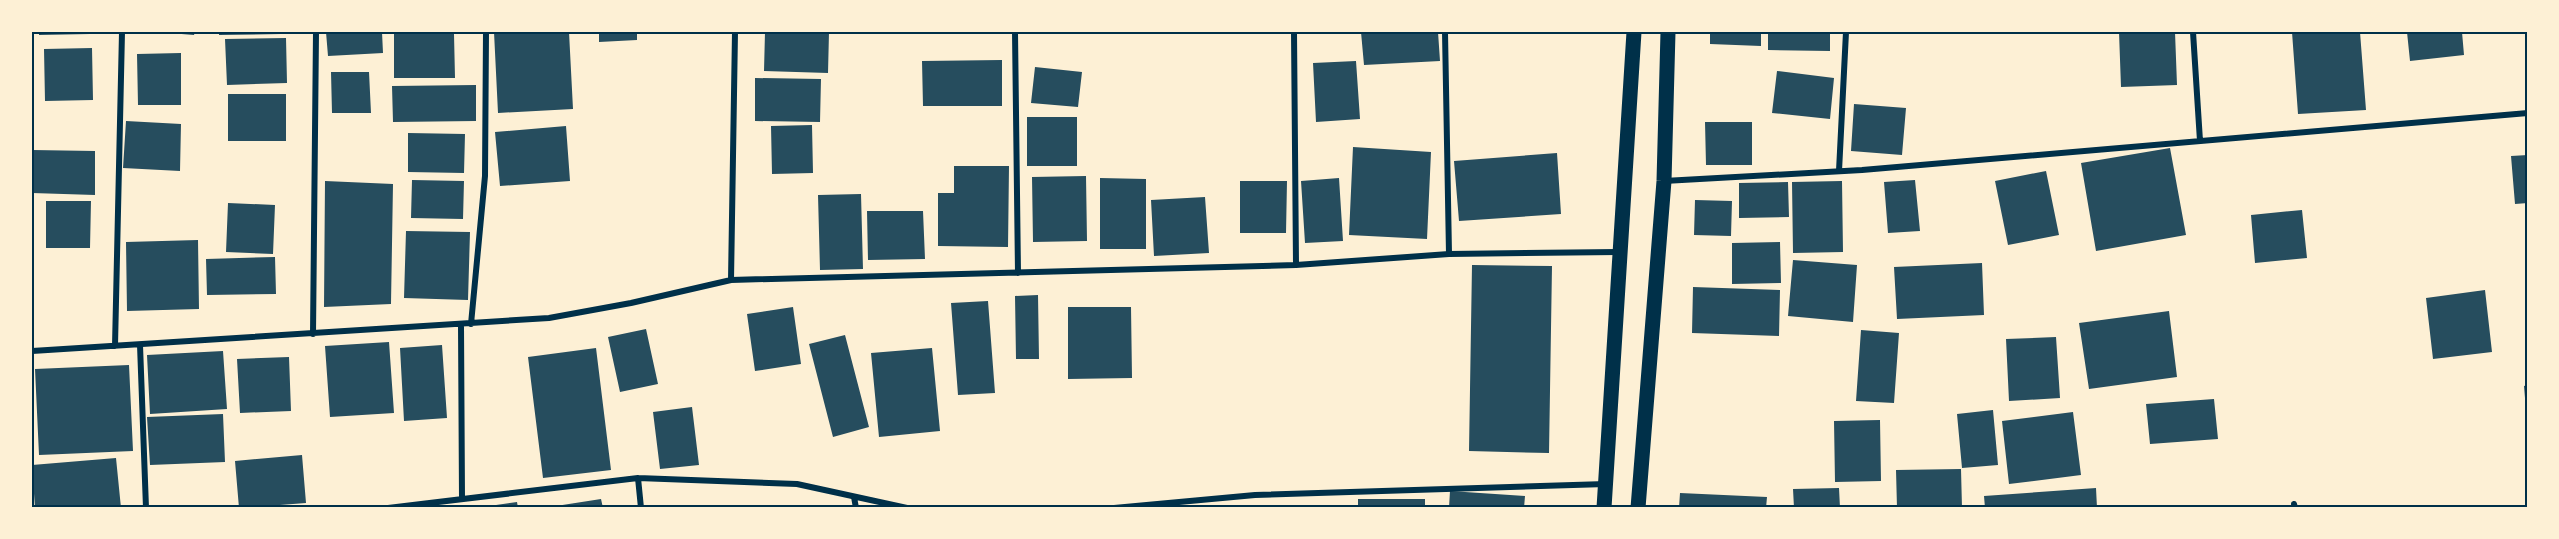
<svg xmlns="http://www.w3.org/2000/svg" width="2559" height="539" viewBox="0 0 2559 539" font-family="'Golos Text',sans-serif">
<rect width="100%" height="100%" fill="#fdf0d5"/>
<path fill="#264d5e" d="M39 32H90V34L39 35Z
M169 32H195L194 35 169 33Z
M219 32H281V34L219 35Z
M326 32H382L383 53 328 56Z
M494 32H569L573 109 498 113Z
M599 32H637V40L599 42Z
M765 32H829L828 73 764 71Z
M1361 32H1438L1440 61 1364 65Z
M1710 32H1761V46L1710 44Z
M1768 32H1830V51L1768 50Z
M2119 32H2175L2177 85 2121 87Z
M2292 32H2360L2366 110 2298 114Z
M2407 32H2462L2464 55 2410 61Z
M394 34H454L455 78H394Z
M286 38 287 83 227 85 225 39Z
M92 48 93 100 45 101 44 49Z
M181 53V105H138L137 54Z
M1002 60V106H923L922 61Z
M1356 61 1360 119 1316 122 1313 63Z
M1035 67 1082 72 1078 107 1031 103Z
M1777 71 1834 78 1830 119 1772 113Z
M331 72H369L371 113H332Z
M755 78 821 79 820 122 755 121Z
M476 85V121L393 122 392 86Z
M228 94H286V141H228Z
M1854 104 1906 108 1902 155 1851 151Z
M1027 117H1077V166H1027Z
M126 121 181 124 180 171 123 168Z
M1705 122H1752V165H1706Z
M812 125 813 173 772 174 771 126Z
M566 126 570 181 500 186 495 132Z
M408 133 465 134 464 173 408 172Z
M1353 147 1431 152 1427 239 1349 235Z
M2170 148 2186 235 2096 251 2081 163Z
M32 150 95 151V195L32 193Z
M1557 153 1561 214 1459 221 1454 161Z
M2528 155V203L2515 204 2511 156Z
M954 166H1009L1008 247 938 246V193H954Z
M2046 171 2059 235 2008 245 1995 181Z
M1086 176 1087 241 1033 242 1032 177Z
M1100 178 1146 179V249H1100Z
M1339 178 1343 241 1305 243 1301 181Z
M412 180 464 181 463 219 411 218Z
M1915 180 1920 231 1888 233 1884 182Z
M325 181 393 184 391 304 324 307Z
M1240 181H1287L1286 233H1240Z
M1842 181 1843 252 1793 253 1792 182Z
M1788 182 1789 217 1739 218V183Z
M861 194 863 269 820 270 818 195Z
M1205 197 1209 253 1154 256 1151 200Z
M1695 200 1732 201 1731 236 1694 235Z
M46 201H91L90 248H46Z
M228 203 275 205 273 254 226 252Z
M2302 210 2307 258 2255 263 2251 215Z
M867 211H923L925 259 868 260Z
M406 231 470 232 468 300 404 298Z
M198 240 199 309 127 311 126 242Z
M1780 242 1781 283 1732 284V243Z
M275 257 276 294 207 295 206 259Z
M1793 260 1857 265 1853 322 1788 316Z
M1982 263 1984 315 1897 319 1894 267Z
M1472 265 1552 266 1549 453 1469 451Z
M1693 287 1780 290 1779 336 1692 333Z
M2485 290 2492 352 2433 359 2426 298Z
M1038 295 1039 359H1016L1015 296Z
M988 301 995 393 958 395 951 303Z
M793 307 801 364 755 371 747 314Z
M1068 307H1131L1132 378 1068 379Z
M2169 311 2177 377 2089 389 2079 323Z
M646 329 658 384 620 392 608 337Z
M1861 330 1899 333 1894 403 1856 401Z
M845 335 869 427 833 437 809 344Z
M2056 337 2060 398 2009 401 2006 339Z
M389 342 394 413 330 417 325 346Z
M442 345 447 418 404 421 400 348Z
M596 348 611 470 543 478 528 357Z
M932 348 940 431 879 437 871 353Z
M223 351 227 409 150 414 147 355Z
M289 357 291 411 240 413 237 359Z
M129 365 133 451 39 455 35 369Z
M2528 385V410H2526L2524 386Z
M2214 399 2218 439 2150 444 2146 404Z
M692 407 699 465 660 469 653 412Z
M1993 410 1998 465 1962 468 1957 414Z
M2073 412 2081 475 2009 484 2002 421Z
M223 414 225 462 150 465 147 417Z
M1880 420 1881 481 1835 482 1834 421Z
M302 455 306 503 239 508 235 461Z
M116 458 121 508H35L32 465Z
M1961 469 1962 508H1897L1896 470Z
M1839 488 1840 508H1794L1793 489Z
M2096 488 2097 508H1985L1984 496Z
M1450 491 1525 496 1524 508H1449Z
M1680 493 1767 497 1766 508H1679Z
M601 499 603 508H556V506Z
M1358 499H1425V508H1358Z
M517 502 518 508H489V506Z"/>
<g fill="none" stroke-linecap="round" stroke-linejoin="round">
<path stroke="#003049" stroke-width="6" d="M1015 32 1018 273
M1294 32 1296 265
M1445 32 1449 254
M2193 32 2200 141
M1839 171 1846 32
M1664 181 1862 170 2528 113
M731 280 735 32
M471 324 485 176 486 32
M461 325 462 499
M313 334 316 32
M140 345 146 508
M115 346 122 32
M32 351 549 318 631 303 731 280 1296 265 1449 254 1618 252
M638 478 641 508
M854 497 856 508
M2294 504 2295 508
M388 508 638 478 797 484 907 508
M1114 508 1255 495 1606 484"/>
<path stroke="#003049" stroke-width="15" d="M1604 508 1634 32
M1638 508 1664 181 1668 32"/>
</g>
<rect width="2559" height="539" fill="none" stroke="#fdf0d5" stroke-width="66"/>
<rect x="33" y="33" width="2493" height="473" fill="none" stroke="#003049" stroke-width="2"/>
</svg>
